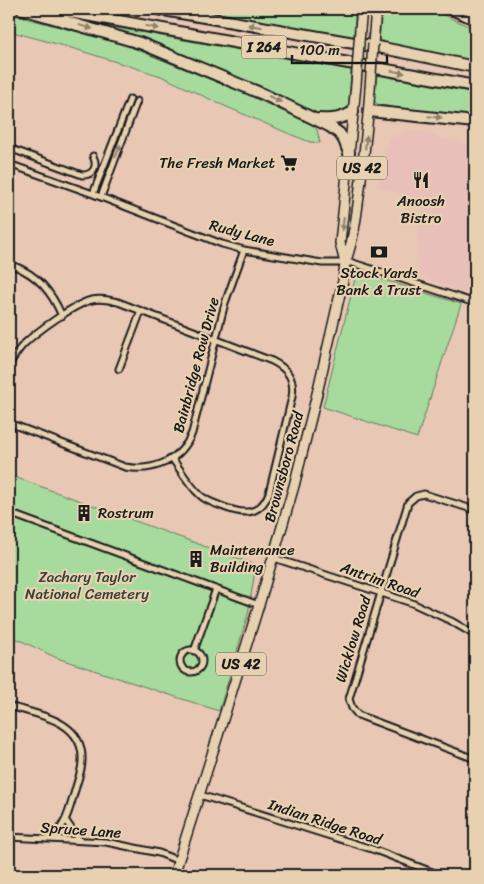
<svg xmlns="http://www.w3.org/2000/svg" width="484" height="884" viewBox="0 0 484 884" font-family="Sriracha,sans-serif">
<rect width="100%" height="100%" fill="#e8c7b5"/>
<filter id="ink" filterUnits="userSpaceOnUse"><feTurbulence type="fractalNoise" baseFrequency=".02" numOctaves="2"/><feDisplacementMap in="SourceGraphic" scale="10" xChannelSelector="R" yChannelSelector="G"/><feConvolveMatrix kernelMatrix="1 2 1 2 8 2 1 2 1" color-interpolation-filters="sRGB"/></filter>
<g filter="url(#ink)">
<path fill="#e8c0b9" d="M413 129 475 147V296L419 276 416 233 426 202 377 187 390 138Z"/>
<path fill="#a6db9d" stroke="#617c5c" d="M194 9H355L354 39Z
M382 9H430L475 29V61L379 42Z
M9 14 118 42 246 94 282 111 307 117 317 130 320 143 310 142 292 135 220 104 161 76 75 49 9 31Z
M83 22 351 70 348 111 336 115 319 114 245 82Z
M377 75 475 93V118L396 108 377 104 374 100Z
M365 274 461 304 417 438 323 407 355 279Z
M9 475 256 565 248 614 219 711 57 658 9 635Z"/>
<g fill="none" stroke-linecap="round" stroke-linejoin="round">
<g stroke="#1c1c1c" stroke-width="9">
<path id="minor" d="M9 148 82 175C94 175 98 166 93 156
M9 164 93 194 222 244 244 250 322 263H353L475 303
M93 194 130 99
M101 197 137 101
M12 265C38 275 51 291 62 316
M9 366C13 358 18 350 24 344 36 332 76 303 92 300 101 298 109 300 118 302L272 361C288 369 295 379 292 397L269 493C259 518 241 514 221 506 214 503 206 501 200 495 189 485 181 471 172 458
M119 369 141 311
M9 423 125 467C153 472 181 461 192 433L225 303 244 250
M475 510 424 494 416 496 408 503 349 699 352 708 358 715 475 759
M9 513 259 605
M274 558 412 603 451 621 475 635
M180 661a11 11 0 1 1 22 0a11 11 0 1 1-22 0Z
M194 651 216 589
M9 706C38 715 84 720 82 761 82 770 78 779 76 787 69 810 68 821 52 839
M200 795 375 850 440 875
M66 821 79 840
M9 837 106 842 159 853 179 861"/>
</g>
<g stroke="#1c1c1c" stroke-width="12">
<path id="primary" d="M360 29 362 9
M373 44 376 9
M345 263C354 239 357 213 360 188 364 155 368 122 370 89
M174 875 259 605 294 486 316 398 343 281 345 263 340 243 356 85"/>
</g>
<g stroke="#1c1c1c" stroke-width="14">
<path id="motorway" d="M22 9 140 43 265 95 329 126 339 133 344 140 349 153
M53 9 475 86
M158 9 383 48 475 67
M451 9 475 19
M369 111 475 122
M319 119C332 120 342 119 353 112"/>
</g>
<use href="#minor" stroke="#e7d1b0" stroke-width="5"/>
<use href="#primary" stroke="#e7d1b0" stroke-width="9"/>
<use href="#motorway" stroke="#e7d1b0" stroke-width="10"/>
<g stroke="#1c1c1c" stroke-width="12" stroke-linecap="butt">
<path id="primary-bridge" d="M356 85 360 29
M370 89 373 44"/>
</g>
<use href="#primary-bridge" stroke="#e7d1b0" stroke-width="9"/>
</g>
<defs><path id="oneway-solid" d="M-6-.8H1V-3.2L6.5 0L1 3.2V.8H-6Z" transform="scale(1.25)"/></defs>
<g fill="#8c806d">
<use href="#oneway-solid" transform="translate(255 26) rotate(-170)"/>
<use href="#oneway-solid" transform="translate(86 27) rotate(16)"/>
<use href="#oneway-solid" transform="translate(152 27) rotate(10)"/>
<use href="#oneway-solid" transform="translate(398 72) rotate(11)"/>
<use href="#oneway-solid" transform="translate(275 99) rotate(25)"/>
<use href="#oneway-solid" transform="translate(435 117) rotate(6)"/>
<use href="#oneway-solid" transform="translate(366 142) rotate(-83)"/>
<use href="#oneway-solid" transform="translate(118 151) rotate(-69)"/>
<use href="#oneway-solid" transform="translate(343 224) rotate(97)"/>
</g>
</g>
<defs>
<g id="supermarket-bare" transform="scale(1.35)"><path d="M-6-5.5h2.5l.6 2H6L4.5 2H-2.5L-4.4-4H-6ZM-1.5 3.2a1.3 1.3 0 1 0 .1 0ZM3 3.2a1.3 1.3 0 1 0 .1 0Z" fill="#1c1c1c" stroke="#e7d1b0" stroke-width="2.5" paint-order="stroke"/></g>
<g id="restaurant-bare" transform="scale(1.35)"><path d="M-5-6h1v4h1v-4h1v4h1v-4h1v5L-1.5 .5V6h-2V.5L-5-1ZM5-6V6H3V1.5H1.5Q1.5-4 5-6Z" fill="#1c1c1c" stroke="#e7d1b0" stroke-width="2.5" paint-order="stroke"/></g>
<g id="bank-bare" transform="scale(1.35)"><path d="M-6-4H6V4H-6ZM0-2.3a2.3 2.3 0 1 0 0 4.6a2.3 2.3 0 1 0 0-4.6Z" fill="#1c1c1c" stroke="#e7d1b0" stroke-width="2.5" paint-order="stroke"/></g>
<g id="building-bare" transform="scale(1.35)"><path d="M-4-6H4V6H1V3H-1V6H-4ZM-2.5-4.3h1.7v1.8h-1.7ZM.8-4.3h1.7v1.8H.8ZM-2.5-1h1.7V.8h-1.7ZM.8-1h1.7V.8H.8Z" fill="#1c1c1c" stroke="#e7d1b0" stroke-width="2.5" paint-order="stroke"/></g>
</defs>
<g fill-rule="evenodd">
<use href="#supermarket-bare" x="289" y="163"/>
<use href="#restaurant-bare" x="421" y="180"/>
<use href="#bank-bare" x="379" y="252"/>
<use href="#building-bare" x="84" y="513"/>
<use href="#building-bare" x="196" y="559"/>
</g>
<g text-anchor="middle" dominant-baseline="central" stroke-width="4.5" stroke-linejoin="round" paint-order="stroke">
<g fill="#e7d1b0" stroke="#595248" stroke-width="1">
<rect x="241.5" y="35.5" width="45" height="23" rx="4"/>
<rect x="337" y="156.5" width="50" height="23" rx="4"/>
<rect x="216" y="652.5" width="50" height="23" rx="4"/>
</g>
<g font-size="14" font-weight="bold" fill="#1c1c1c">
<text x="264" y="47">I 264</text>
<text x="362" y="168">US 42</text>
<text x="241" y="664">US 42</text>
</g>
<g font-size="15" fill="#1c1c1c" stroke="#e7d1b0">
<text x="275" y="163" text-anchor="end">The Fresh Market</text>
<text x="421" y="201">Anoosh<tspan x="421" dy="17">Bistro</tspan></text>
<text x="379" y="273">Stock Yards<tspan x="379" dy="17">Bank &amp; Trust</tspan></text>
<text x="98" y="513" text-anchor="start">Rostrum</text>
<text x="210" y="550" text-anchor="start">Maintenance<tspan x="210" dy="17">Building</tspan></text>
</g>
<g font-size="15" fill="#1c1c1c" stroke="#e7d1b0">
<text transform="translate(242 233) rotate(15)">Rudy Lane</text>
<text transform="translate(196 365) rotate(-75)">Bainbridge Row Drive</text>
<text transform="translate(284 467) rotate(-75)">Brownsboro Road</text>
<text transform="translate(380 580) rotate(19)">Antrim Road</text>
<text transform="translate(353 639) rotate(-73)">Wicklow Road</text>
<text transform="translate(325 822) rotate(18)">Indian Ridge Road</text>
<text transform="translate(81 830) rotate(4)">Spruce Lane</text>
</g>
<g font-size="15" fill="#384236" stroke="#e7d1b0">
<text x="87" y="577">Zachary Taylor<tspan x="87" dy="17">National Cemetery</tspan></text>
</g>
</g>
<rect width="484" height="884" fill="none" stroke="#e7d1b0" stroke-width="30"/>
<rect x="15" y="15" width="454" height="854" fill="none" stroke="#1c1c1c" stroke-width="2" filter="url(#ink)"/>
<path d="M292 55v8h95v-8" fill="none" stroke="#1c1c1c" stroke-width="2.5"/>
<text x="299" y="55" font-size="15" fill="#1c1c1c" stroke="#e7d1b0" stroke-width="4" paint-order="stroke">100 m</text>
</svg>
